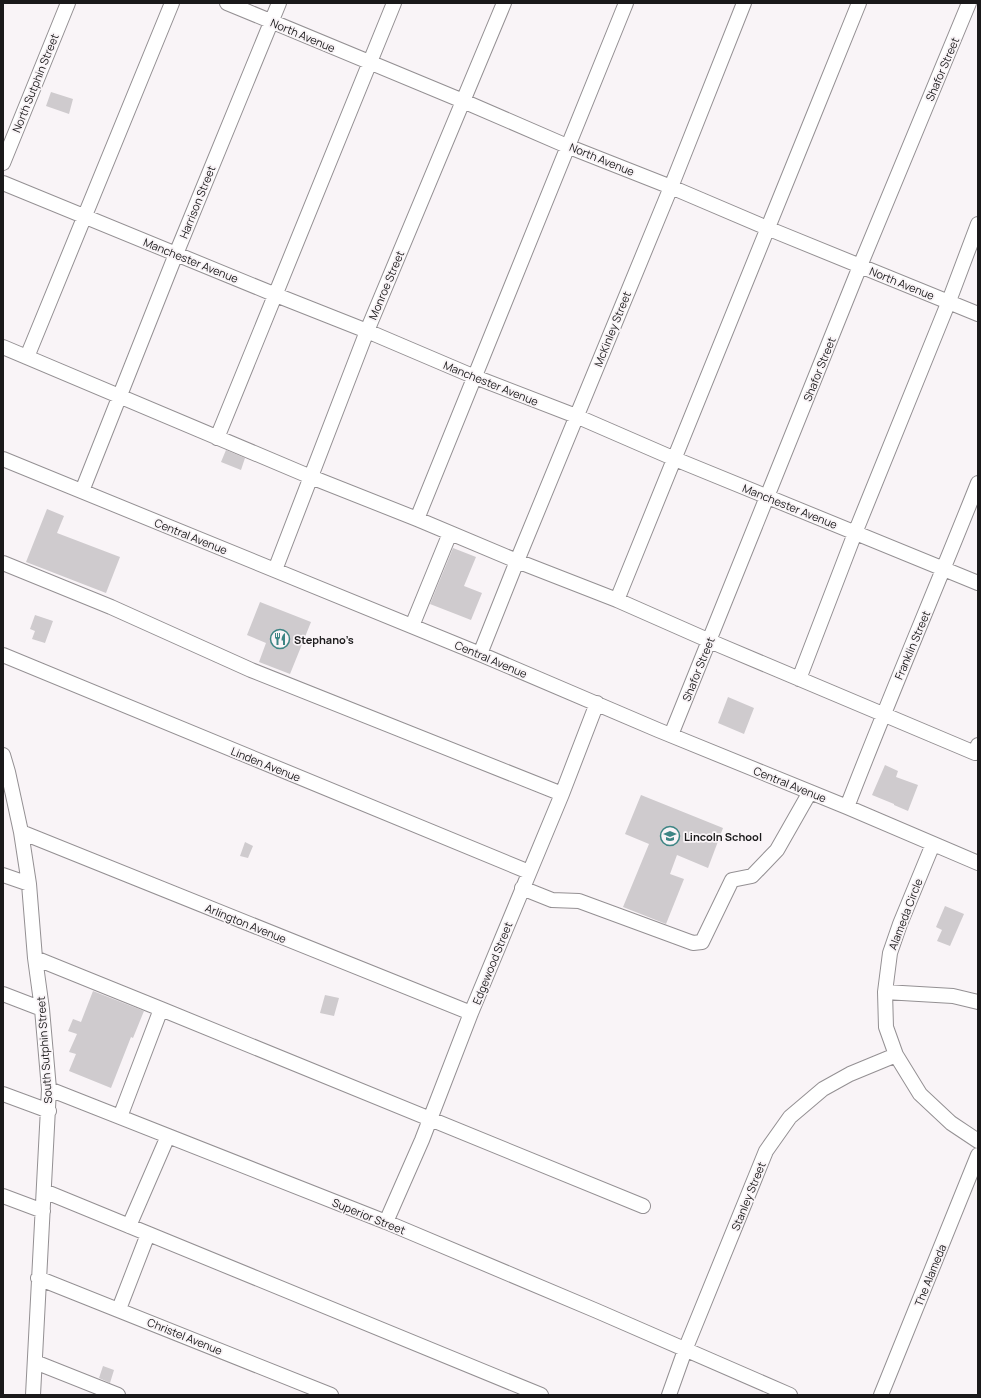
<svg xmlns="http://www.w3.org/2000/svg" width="981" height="1398" viewBox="0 0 981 1398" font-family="Manrope,sans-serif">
<rect width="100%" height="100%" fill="#f9f4f7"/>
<path fill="#cfcbce" d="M51 92 73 99 69 114 46 106Z
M226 450 245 458 241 470 221 462Z
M47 509 64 516 57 533 120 557 106 593 26 562Z
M453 548 476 557 464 586 482 593 471 620 430 604Z
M260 602 311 622 290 674 259 662 266 643 247 635Z
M35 615 53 621 45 643 32 639 35 631 30 629Z
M728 697 754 708 744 734 718 723Z
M885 765 898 771 896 777 918 785 908 811 894 805V804L872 795Z
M641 795 723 828 708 868 677 855 670 874 684 879 666 924 623 907 649 844 625 834Z
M245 842 253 846 248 858 240 856Z
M945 906 964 914 950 946 937 941 942 930 936 927Z
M93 991 144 1011 133 1038 131 1037 111 1088 69 1071 76 1054 69 1052 77 1034 68 1031 73 1019 81 1022Z
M325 995 339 998 334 1016 320 1013Z
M103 1366 114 1370 110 1383 99 1378Z"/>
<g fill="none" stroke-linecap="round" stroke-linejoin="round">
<g stroke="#949093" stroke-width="16">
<path id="minor" d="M227 3 463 101 567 146 671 187 767 228 978 314
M3 163 68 3
M3 183 276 295 367 331 475 377 576 416 675 459 978 583
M3 347 311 477 417 519 517 561 617 600 719 645 975 753 978 745
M27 357 172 3
M217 438 394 3
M3 459 480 654 658 730 847 807 978 863
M82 491 176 254 279 3
M417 519 626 3
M3 563 111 607 251 670 562 794
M275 570 367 331 504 3
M617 600C699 402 778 202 859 3
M412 626 450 533
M480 654 517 561 671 187 744 3
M3 655 529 872
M799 679 855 533 949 301 978 224
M671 735 860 266 969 3
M3 755 8 772 21 832 29 884 35 958 42 1009 49 1089 33 1395
M847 807C889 698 935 591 978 483
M21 832 471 1013
M933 844 900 924 890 953 885 992 886 1027 896 1055 920 1094 951 1123 978 1141
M3 875 29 884
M522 888 552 900 579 901 693 943 702 942 732 880 752 876 777 850 810 792
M35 958 161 1009
M885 992 953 996 978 1002
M3 994 42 1009
M49 1089 386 1222 597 1311 790 1395
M3 1094 49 1111
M120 1117 161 1009 643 1206
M44 1191 541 1395
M3 1196 43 1211
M386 1222 422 1140 471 1013 562 794 597 703
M129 1226 168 1136
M38 1278 331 1395
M119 1309 148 1234
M35 1362 118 1395
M669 1395 685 1350 766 1151 790 1117 823 1089 850 1074 896 1055
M881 1395 978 1155"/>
</g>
<use href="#minor" stroke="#fff" stroke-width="14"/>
</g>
<defs>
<g id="restaurant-ring" transform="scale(1)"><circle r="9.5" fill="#f9f4f7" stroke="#3d8584" stroke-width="1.5"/><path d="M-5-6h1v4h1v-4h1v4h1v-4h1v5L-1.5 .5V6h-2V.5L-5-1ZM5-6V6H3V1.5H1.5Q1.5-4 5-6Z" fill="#3d8584"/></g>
<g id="school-ring" transform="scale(1)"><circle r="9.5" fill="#f9f4f7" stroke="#3d8584" stroke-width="1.5"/><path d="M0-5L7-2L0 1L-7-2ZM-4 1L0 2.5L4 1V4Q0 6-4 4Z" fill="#3d8584"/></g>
</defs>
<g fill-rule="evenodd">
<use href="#restaurant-ring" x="280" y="639"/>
<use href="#school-ring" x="670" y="836"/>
</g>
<g text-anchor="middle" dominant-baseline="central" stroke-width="3.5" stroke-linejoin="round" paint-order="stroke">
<g font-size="11" fill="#1a191a" stroke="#f9f4f7">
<text transform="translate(303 35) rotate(23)">North Avenue</text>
<text transform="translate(942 69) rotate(-67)">Shafor Street</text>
<text transform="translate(35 83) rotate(-68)">North Sutphin Street</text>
<text transform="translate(602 159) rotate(22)">North Avenue</text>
<text transform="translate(197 202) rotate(-68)">Harrison Street</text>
<text transform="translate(191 260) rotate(22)">Manchester Avenue</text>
<text transform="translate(902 283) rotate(22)">North Avenue</text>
<text transform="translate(386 285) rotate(-67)">Monroe Street</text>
<text transform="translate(612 329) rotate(-68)">McKinley Street</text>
<text transform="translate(819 369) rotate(-68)">Shafor Street</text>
<text transform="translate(491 383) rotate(22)">Manchester Avenue</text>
<text transform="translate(790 506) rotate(22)">Manchester Avenue</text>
<text transform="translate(191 536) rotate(22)">Central Avenue</text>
<text transform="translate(912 645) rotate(-67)">Franklin Street</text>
<text transform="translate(491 659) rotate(23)">Central Avenue</text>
<text transform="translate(698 669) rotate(-68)">Shafor Street</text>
<text transform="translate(266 764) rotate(22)">Linden Avenue</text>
<text transform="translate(790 784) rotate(22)">Central Avenue</text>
<text transform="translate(905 914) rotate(-69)">Alameda Circle</text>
<text transform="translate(246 923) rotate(22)">Arlington Avenue</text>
<text transform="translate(492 963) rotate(-68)">Edgewood Street</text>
<text transform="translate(44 1050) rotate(-94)">South Sutphin Street</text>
<text transform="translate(748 1196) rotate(-68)">Stanley Street</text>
<text transform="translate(369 1216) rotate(22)">Superior Street</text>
<text transform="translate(930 1275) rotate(-68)">The Alameda</text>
<text transform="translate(185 1336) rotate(22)">Christel Avenue</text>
</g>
<g font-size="11" font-weight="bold" fill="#1a191a" stroke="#f9f4f7" text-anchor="start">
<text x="294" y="639">Stephano’s</text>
<text x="684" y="836">Lincoln School</text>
</g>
</g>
<rect width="981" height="1398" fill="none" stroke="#1a191a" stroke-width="8"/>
</svg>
